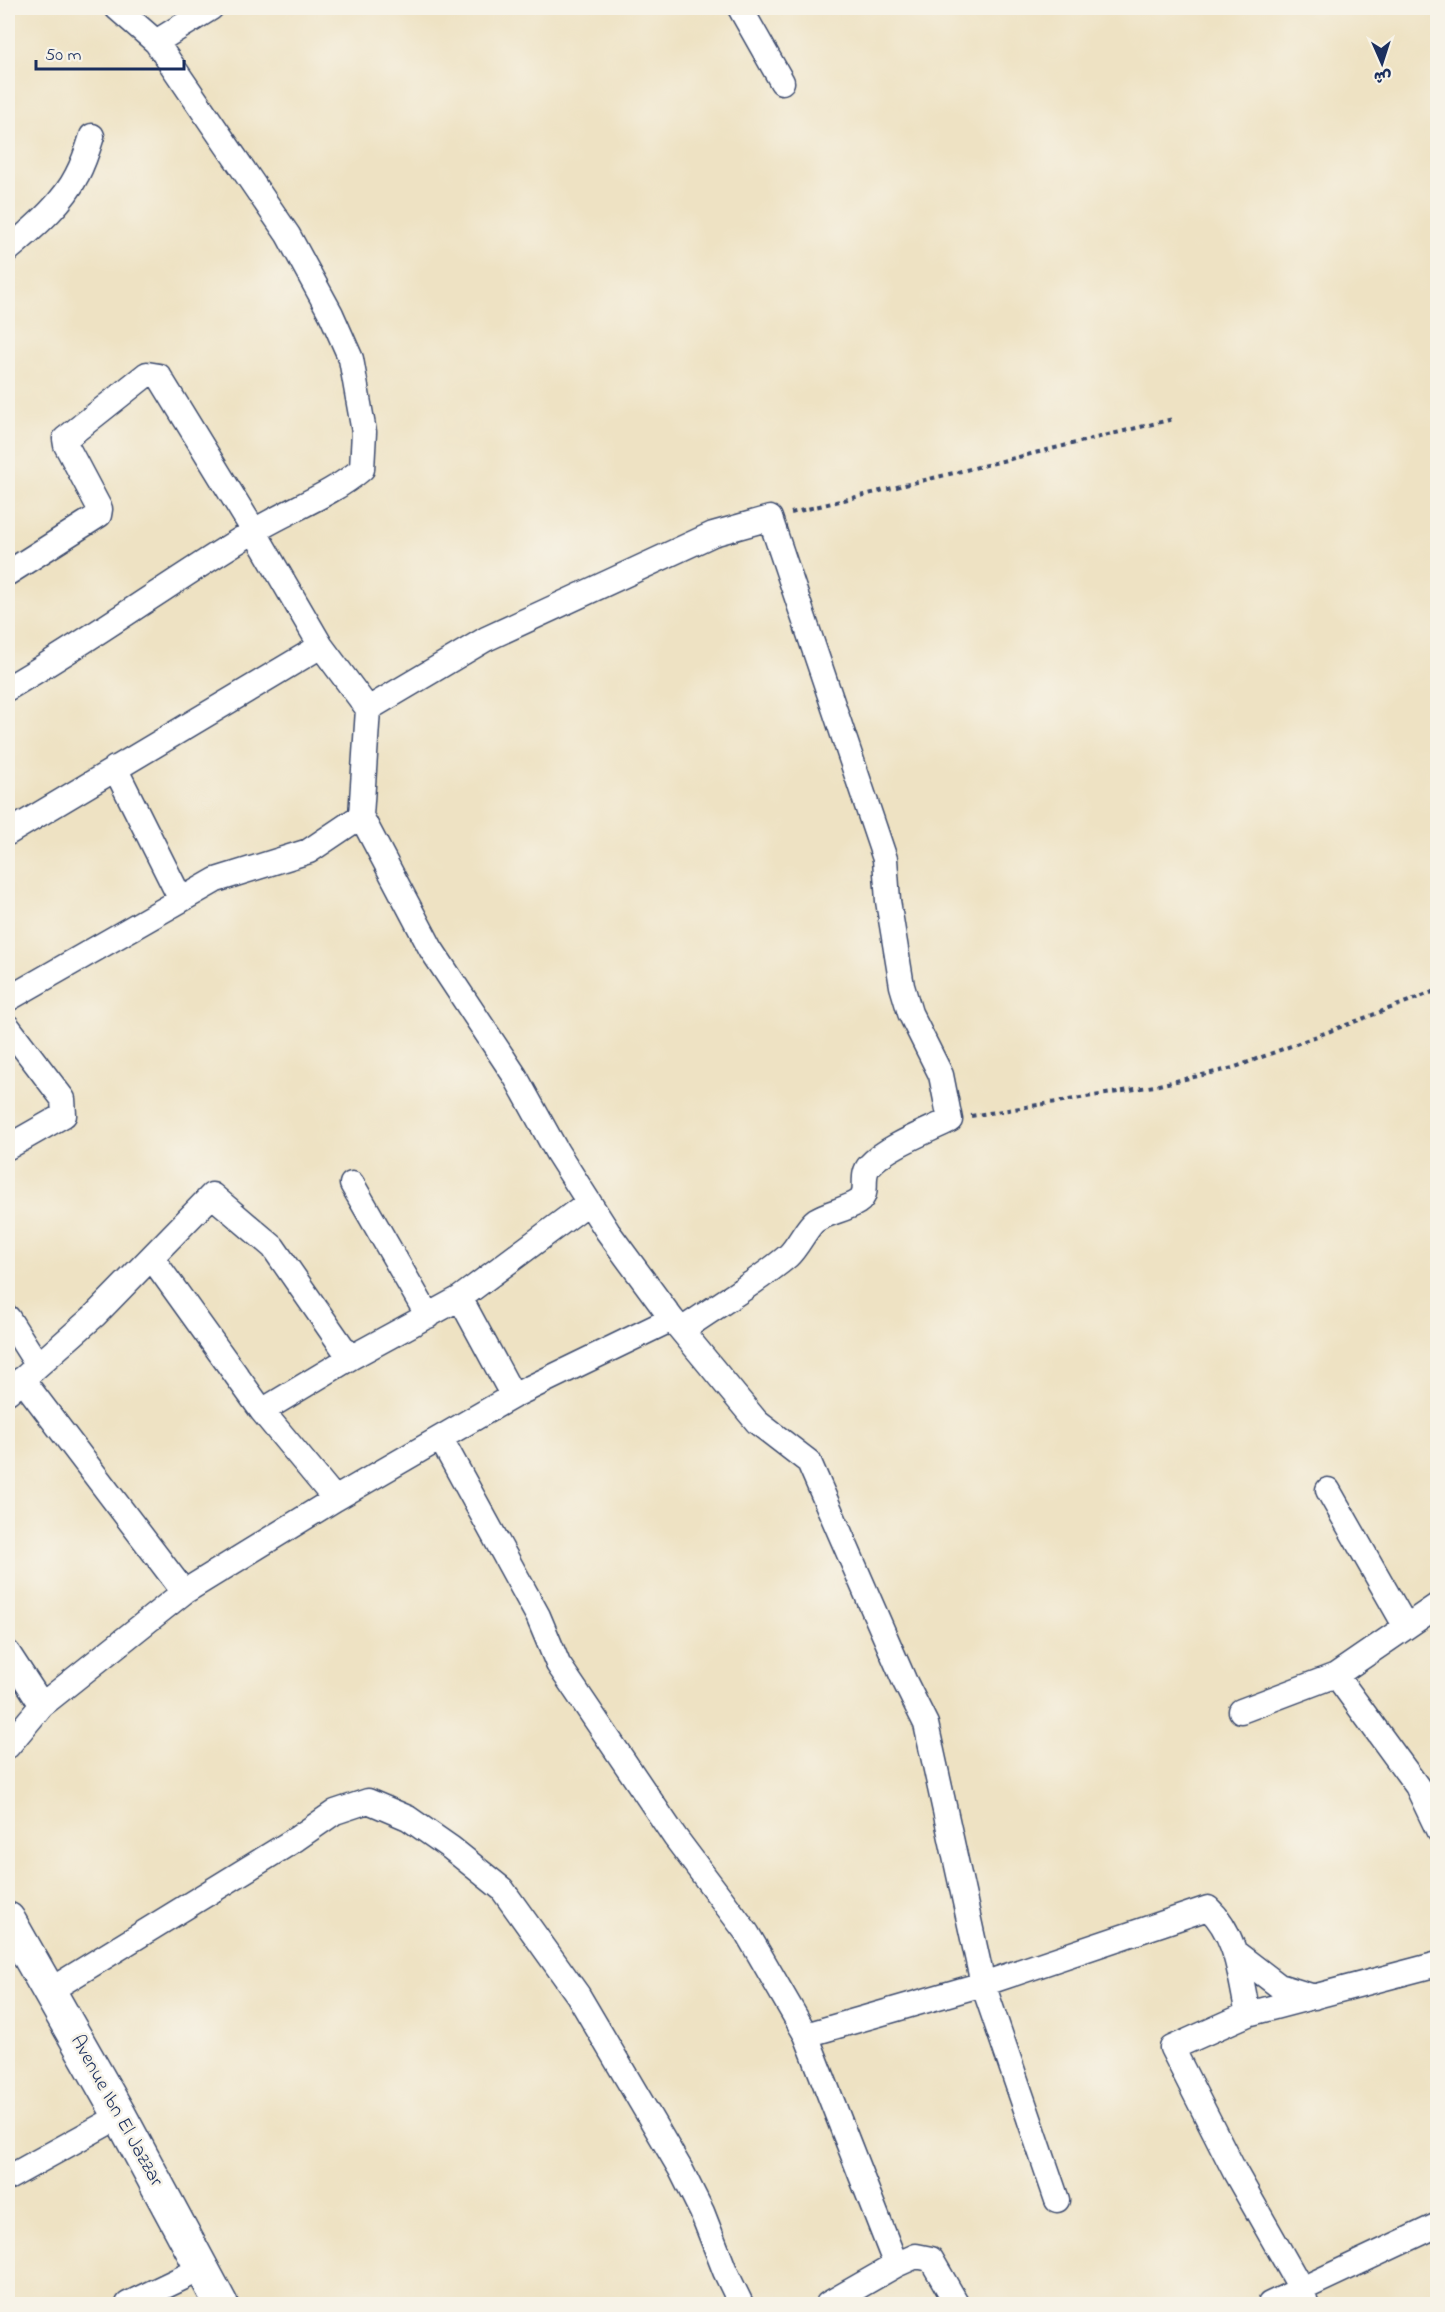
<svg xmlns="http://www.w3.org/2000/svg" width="1445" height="2312" viewBox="0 0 1445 2312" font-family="'Indie Flower','Playpen Sans Arabic',sans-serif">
<rect width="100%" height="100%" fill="#f7f3e8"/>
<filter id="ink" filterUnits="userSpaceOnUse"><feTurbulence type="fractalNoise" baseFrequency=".0167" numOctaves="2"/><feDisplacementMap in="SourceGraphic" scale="12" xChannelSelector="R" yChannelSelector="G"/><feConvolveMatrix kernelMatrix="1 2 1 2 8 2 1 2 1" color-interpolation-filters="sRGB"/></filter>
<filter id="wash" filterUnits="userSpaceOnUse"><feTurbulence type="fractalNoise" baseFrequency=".008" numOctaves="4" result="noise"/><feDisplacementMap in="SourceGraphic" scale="24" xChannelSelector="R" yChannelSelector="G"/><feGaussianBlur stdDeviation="1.35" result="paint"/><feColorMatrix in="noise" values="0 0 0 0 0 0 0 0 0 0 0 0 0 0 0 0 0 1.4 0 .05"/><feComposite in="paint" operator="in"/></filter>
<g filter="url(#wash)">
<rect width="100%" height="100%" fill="#eee2c3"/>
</g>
<g filter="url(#ink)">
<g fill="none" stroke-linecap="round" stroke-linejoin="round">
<g stroke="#3b4a6d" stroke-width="27">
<path id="minor" d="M740 8 782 82
M156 42 211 8
M8 250C32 229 62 205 77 175 84 162 88 149 92 136
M8 573 99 515 100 509 66 445 65 439 147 374 159 376 254 531 321 646 368 709 361 816 309 851 216 880 8 999
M8 688C91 640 169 583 251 533 288 510 330 496 362 469L364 432 351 359 331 314 288 235 156 42 117 8
M368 709 486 639 713 534 770 518 885 859 888 901 902 986 910 1013 941 1075 950 1120C928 1131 886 1147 870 1165 859 1176 871 1193 858 1202 845 1210 829 1212 816 1220 807 1226 798 1247 788 1256 756 1283 716 1306 682 1330
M115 768 181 900
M361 816 431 949 515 1076 557 1152 608 1232 672 1319 757 1422 809 1462 904 1680 926 1724 983 1984 1057 2200
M8 833 321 646
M8 1027 63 1099 64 1115 8 1147
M352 1184 428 1316
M152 1258 262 1411 335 1499
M460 1298 589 1202
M8 1318 37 1364
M22 1379 184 1592
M8 1392 94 1316 212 1195 273 1247 350 1358
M262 1411 350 1358 460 1298 513 1396
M441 1439 538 1616 558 1664 675 1837 747 1933 806 2035 896 2265
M1328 1490 1406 1627
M8 1653 42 1705
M1336 1675 1417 1786 1438 1830
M1241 1711 1336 1675 1438 1605
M8 1746 42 1705 184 1592 335 1499 513 1396 672 1319
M1236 1953 1279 1986 1314 1997
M49 1991 296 1839 335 1812 368 1801 408 1818 451 1848 502 1889 578 1995 681 2170 702 2212 725 2271 741 2304
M806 2035 983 1984 1208 1908C1237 1934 1240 1977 1248 2014
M8 2178 120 2116
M128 2304 201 2269
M828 2304 896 2265 916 2256 931 2259 957 2304
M1270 2304 1438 2225
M1306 2304 1302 2290 1235 2172 1172 2048 1248 2014 1438 1964"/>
</g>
<g stroke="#3b4a6d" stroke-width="36">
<path id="secondary" d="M8 1919 120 2116 221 2304"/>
</g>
<path stroke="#3b4a6d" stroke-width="4" stroke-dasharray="4.5 4.5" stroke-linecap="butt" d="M791 513 1173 419
M971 1116 1154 1086 1233 1068 1438 990"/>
<use href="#minor" stroke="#fff" stroke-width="24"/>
<use href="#secondary" stroke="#fff" stroke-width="33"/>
</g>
</g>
<g text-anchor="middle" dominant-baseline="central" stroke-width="5" stroke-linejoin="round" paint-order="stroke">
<g font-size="20" fill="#1b2f5e" stroke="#f7f3e8">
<text transform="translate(116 2111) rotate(61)">Avenue Ibn El Jazzar</text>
</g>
</g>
<rect width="1445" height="2312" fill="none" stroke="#f7f3e8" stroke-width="30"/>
<g transform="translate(1382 63) rotate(177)" stroke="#f7f3e8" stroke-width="4.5" paint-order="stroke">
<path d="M0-4.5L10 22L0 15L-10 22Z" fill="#1b2f5e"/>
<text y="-9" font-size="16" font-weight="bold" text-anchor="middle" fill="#1b2f5e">ش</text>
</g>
<path d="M36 60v9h148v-9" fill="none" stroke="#1b2f5e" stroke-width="3"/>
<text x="45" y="60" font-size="18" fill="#1b2f5e" stroke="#f7f3e8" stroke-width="4.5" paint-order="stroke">50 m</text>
</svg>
